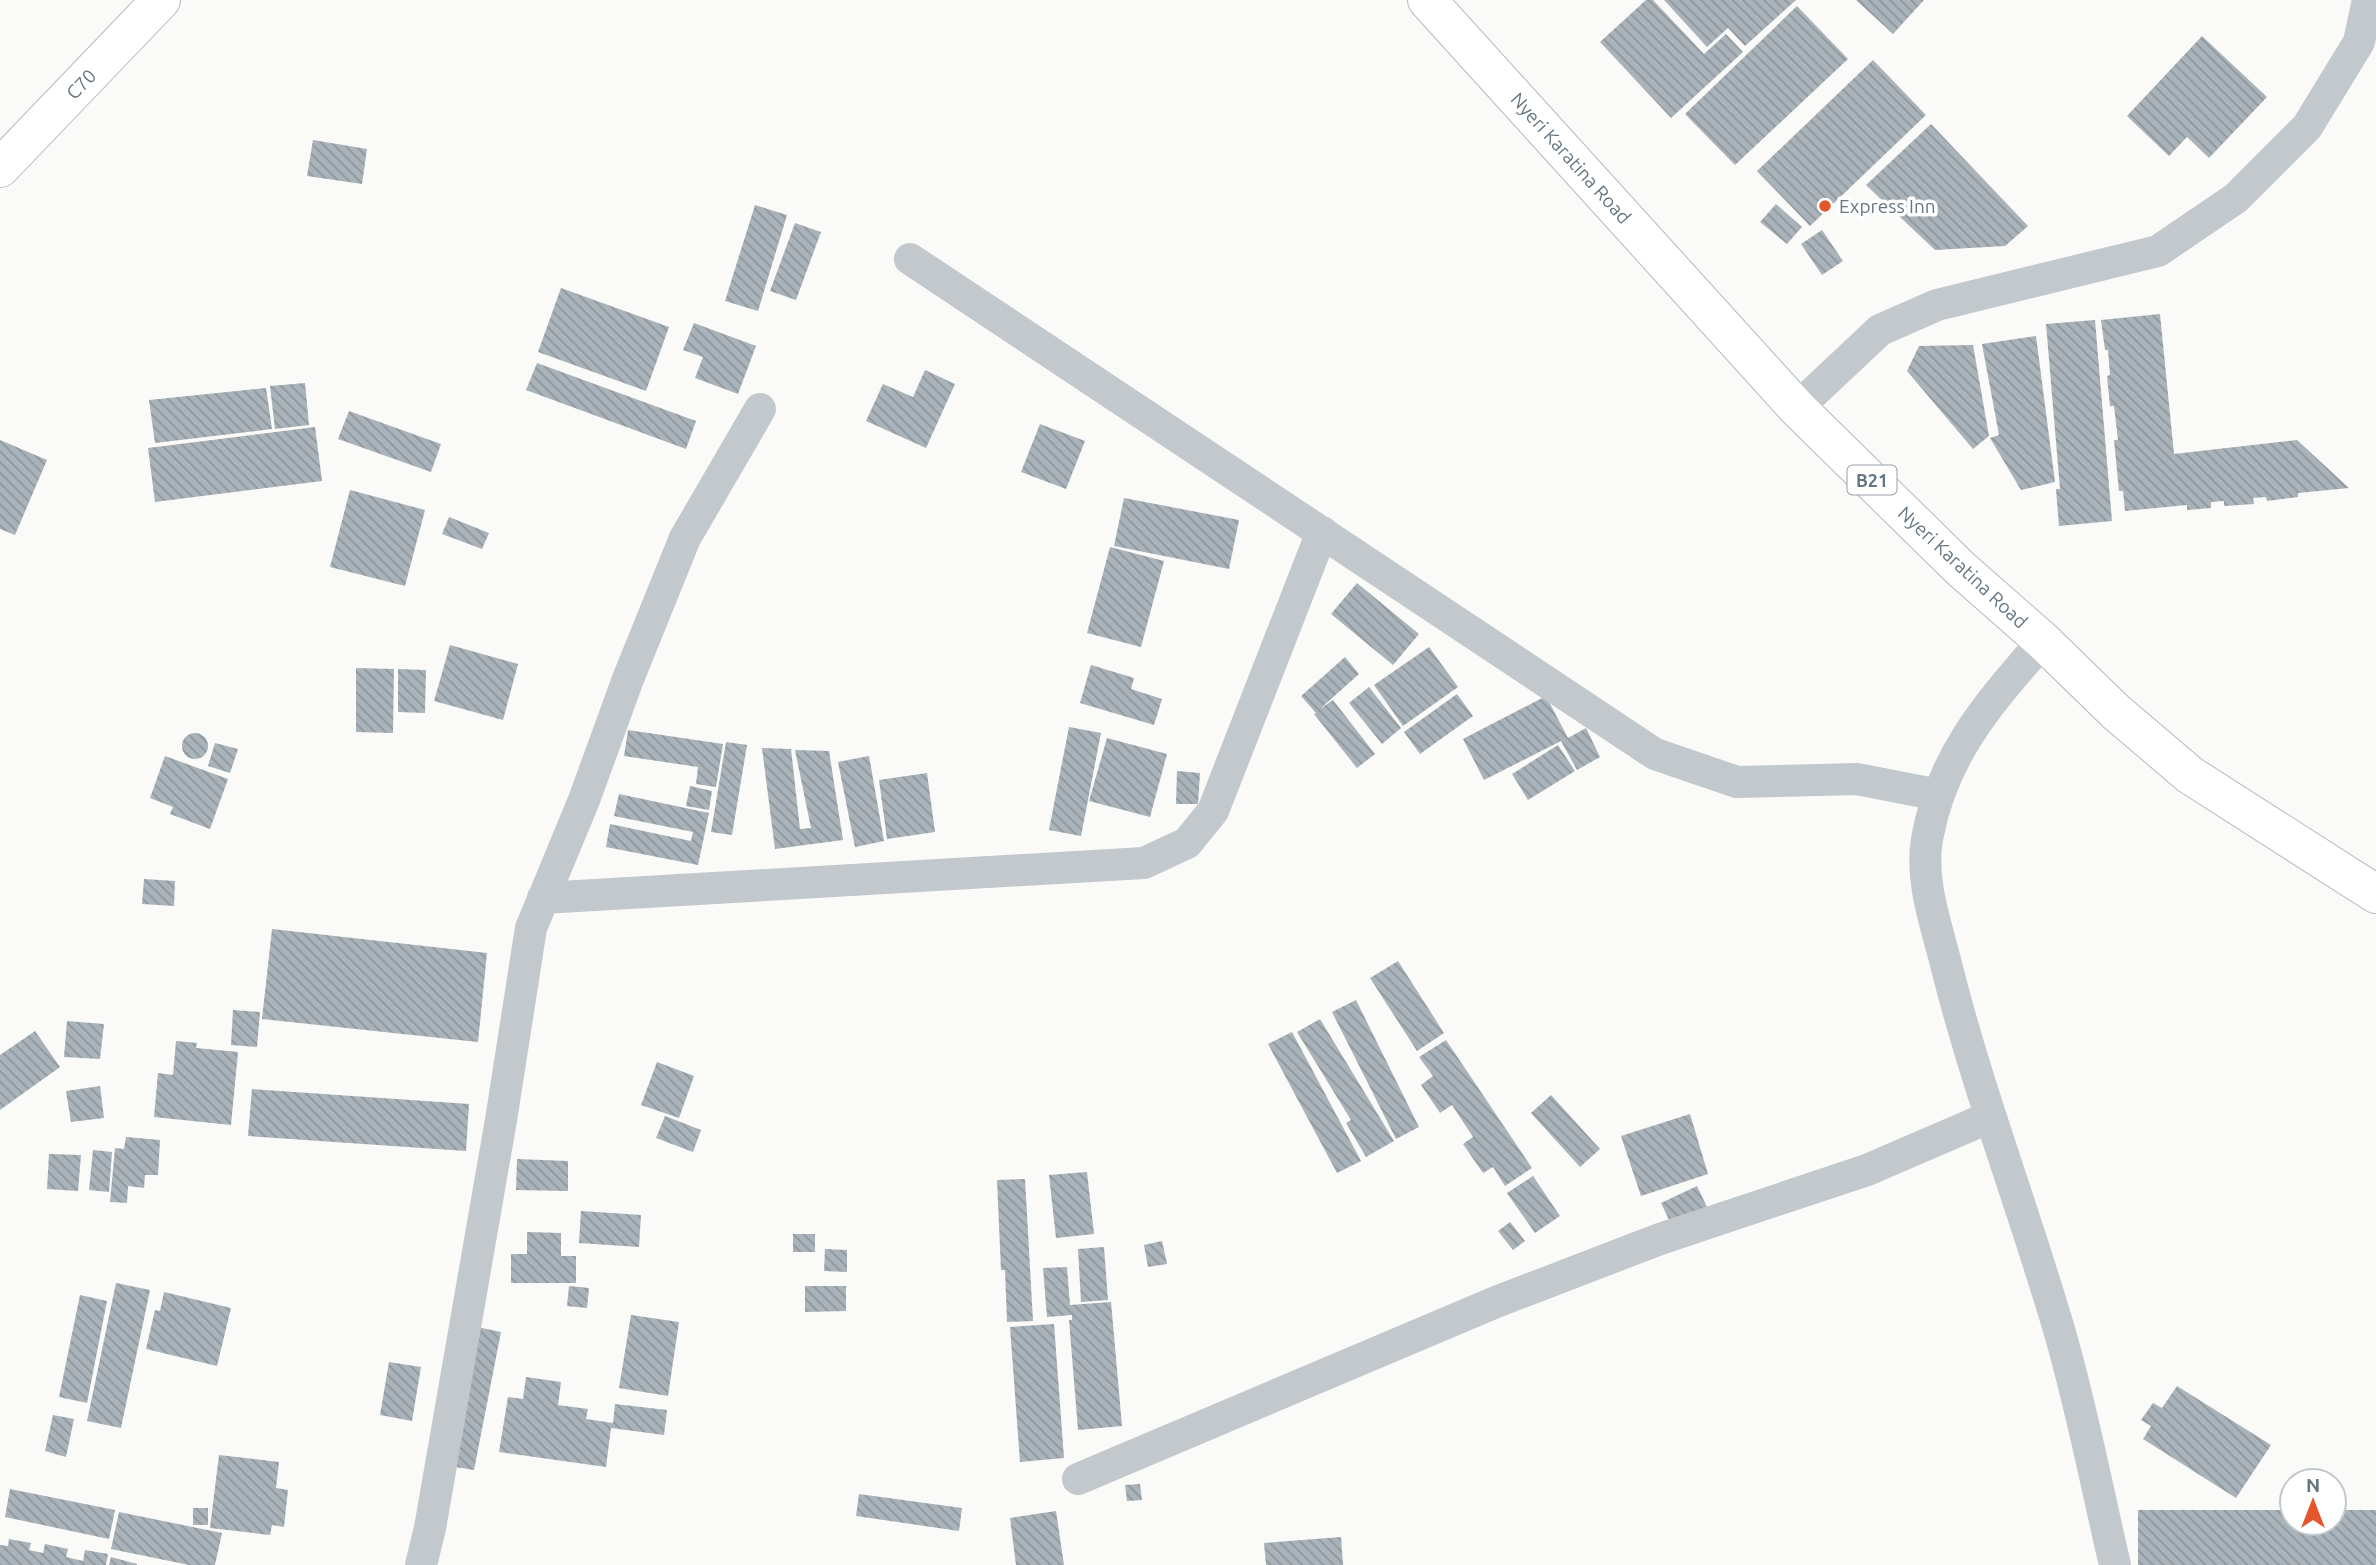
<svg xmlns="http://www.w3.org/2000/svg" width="2376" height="1565" viewBox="0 0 2376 1565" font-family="Ubuntu,sans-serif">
<defs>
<pattern id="building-back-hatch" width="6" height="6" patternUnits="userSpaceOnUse" patternTransform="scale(1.75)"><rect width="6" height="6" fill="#aab3b9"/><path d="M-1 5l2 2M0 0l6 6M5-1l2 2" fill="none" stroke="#8e969c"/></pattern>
</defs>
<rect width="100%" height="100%" fill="#fafaf8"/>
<path fill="url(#building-back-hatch)" d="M1646 0H1653L1704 54 1726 34 1743 52 1671 118 1600 42Z
M1664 0H1796L1745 46 1728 28 1707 47Z
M1856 0H1924L1893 34Z
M1797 6 1848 59 1735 165 1685 114Z
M2202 36 2267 97 2209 158 2187 137 2169 156 2127 116Z
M1873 60 1926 115 1810 226 1757 171Z
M1931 124 2028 226 2005 246 1935 250 1866 185Z
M313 140 367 149 362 184 307 176Z
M1776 204 1802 227 1787 244 1760 222Z
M755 205 787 215 758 311 725 301Z
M795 223 821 232 796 300 770 291Z
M1822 230 1843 261 1822 275 1801 244Z
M561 288 669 327 646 391 538 352Z
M2160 314 2174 454 2297 440 2349 488 2298 493V497L2267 501 2266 497 2253 498 2254 504 2224 506V501L2211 502V508L2187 510V505L2125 511 2123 491H2119L2114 440H2118L2114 406H2110L2107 376 2110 375 2108 350H2105L2101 320Z
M2095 320 2112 521 2059 526 2056 489H2060L2046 324Z
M694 323 756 346 738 394 695 378 703 357 683 350Z
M2036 336 2055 482 2021 490 1990 438 1999 435 1982 344Z
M1973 345 1989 436 1973 449 1907 371 1919 346Z
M537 363 696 421 686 449 526 390Z
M925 370 955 384 926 448 866 421 883 384 913 397Z
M305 383 309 425 275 429 270 386Z
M266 388 272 429 155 443 149 400Z
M349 411 441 444 431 472 338 439Z
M1040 424 1085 441 1066 489 1021 472Z
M315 427 322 481 155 502 148 448Z
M0 440 47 460 15 535 0 529Z
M350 490 425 510 405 586 330 567Z
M1124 498 1239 520 1229 569 1114 546Z
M449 517 489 533 482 549 442 534Z
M1110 547 1164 561 1141 647 1087 633Z
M1357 583 1419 634 1393 665 1331 614Z
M450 645 518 664 503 720 434 701Z
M1429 647 1458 687 1403 726 1374 685Z
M1345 657 1359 674 1320 709 1333 700 1375 754 1357 768 1314 714 1316 713 1301 696Z
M1091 665 1134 678 1131 689 1162 699 1154 725 1080 703Z
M356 668 394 669 393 733 356 732Z
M398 669 426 670 425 713 398 712Z
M1369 687 1401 728 1382 744 1349 703Z
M1457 694 1473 716 1420 754 1404 732Z
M1546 696 1568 738 1586 728 1600 757 1577 770 1561 741 1484 780 1463 739Z
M1069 727 1101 733 1081 836 1049 830Z
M628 730 723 744 716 787 696 784 698 767 624 756Z
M182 746a13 13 0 1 1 26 0a13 13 0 1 1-26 0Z
M1107 738 1167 754 1150 817 1089 801Z
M726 742 747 745 732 835 711 832Z
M215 743 238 749 230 773 208 766Z
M1558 745 1575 771 1528 800 1512 774Z
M762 748 791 749 800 829 811 828 795 750 829 751 843 840 775 849Z
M165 756 228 779 210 829 170 814 173 807 150 798Z
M869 756 884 841 855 847 838 762Z
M1177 771 1200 773 1198 804H1176Z
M927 773 935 832 887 839 879 780Z
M690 786 712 791 709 810 686 806Z
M619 794 709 813 698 865 606 847 610 824 691 841 693 832 614 816Z
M144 879 175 881 174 906 142 904Z
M272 929 487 953 478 1042 262 1019Z
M1398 961 1444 1033 1417 1051 1370 978Z
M1356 1000 1419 1127 1396 1139 1332 1012Z
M233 1010 260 1012 257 1047 231 1045Z
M1320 1019 1394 1141 1366 1157 1346 1123 1351 1120 1297 1032Z
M67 1021 104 1024 100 1059 64 1057Z
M35 1031 60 1067 0 1110V1055Z
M1292 1032 1361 1161 1337 1173 1268 1044Z
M1446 1040 1532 1168 1505 1186 1493 1167 1483 1173 1463 1144 1473 1137 1452 1105 1440 1113 1421 1085 1433 1076 1419 1057Z
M176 1041 197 1043 196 1048 238 1052 231 1125 154 1117 158 1073 173 1075Z
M657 1062 694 1076 679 1118 641 1105Z
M100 1086 104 1118 71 1122 66 1091Z
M252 1089 469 1104 466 1151 248 1136Z
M1551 1095 1600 1149 1580 1167 1531 1113Z
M1690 1114 1708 1174 1641 1196 1621 1136Z
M665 1116 701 1130 693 1152 656 1138Z
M126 1137 160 1140 158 1175H145L144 1188 128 1186 127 1203 110 1202 115 1148 124 1149Z
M93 1150 112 1152 109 1192 89 1190Z
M49 1154 81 1155 78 1191 47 1189Z
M517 1159 568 1161V1191L516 1190Z
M1087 1172 1094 1234 1056 1238 1049 1175Z
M1533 1176 1560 1216 1535 1233 1507 1193Z
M1025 1179 1033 1321 1007 1322 1005 1270H1001L997 1180Z
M1697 1186 1708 1209 1672 1226 1661 1203Z
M581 1211 641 1215 639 1247 579 1243Z
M1510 1222 1525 1241 1513 1250 1498 1231Z
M527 1232 561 1233V1256H576V1283H511V1254H527Z
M793 1234H815V1252H793Z
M1162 1241 1167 1264 1148 1267 1144 1245Z
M1104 1247 1108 1300 1081 1302 1078 1249Z
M825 1249 847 1250V1272L824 1271Z
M1067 1267 1070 1305 1111 1302 1122 1426 1078 1430 1069 1320H1072V1315L1047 1317 1043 1268Z
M116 1283 150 1290 121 1428 87 1421Z
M569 1286 589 1288 587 1308 567 1306Z
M805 1286H846V1311L805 1312Z
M164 1292 231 1308 217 1366 146 1349 155 1310 160 1311Z
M80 1295 107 1301 87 1403 59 1397Z
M631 1315 679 1322 668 1396 619 1388Z
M1054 1324 1064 1458 1020 1462 1010 1327Z
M477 1327 501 1332 474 1470 449 1466Z
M389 1362 421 1367 412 1421 380 1415Z
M526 1377 561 1382 558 1405 588 1409 586 1419 613 1423 615 1404 667 1410 664 1435 611 1428 606 1467 499 1452 508 1397 523 1399Z
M2177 1386 2271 1445 2236 1498 2143 1439 2151 1426 2141 1420 2153 1403 2162 1408Z
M53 1415 74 1419 66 1457 45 1451Z
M219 1455 279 1462 276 1488 288 1490 284 1527 272 1525 270 1535 210 1528Z
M1140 1484 1142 1500 1127 1501 1125 1485Z
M10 1489 115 1510 109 1539 5 1517Z
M859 1494 962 1508 959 1531 856 1516Z
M193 1508H208V1525H193Z
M2138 1510H2292V1523H2334V1510H2376V1565H2138Z
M1056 1511 1064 1565H1016L1010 1518Z
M119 1512 222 1533 215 1565H189L111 1549Z
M1341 1537 1343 1565H1266L1264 1543Z
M9 1539 31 1543 29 1550 43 1553 45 1544 68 1549 66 1557 83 1561 85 1550 108 1554 106 1565H0V1545L8 1546Z
M111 1557 137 1564V1565H109Z"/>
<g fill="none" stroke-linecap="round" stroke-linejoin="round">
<g stroke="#b3babf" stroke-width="40">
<path id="secondary" d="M0 168 161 0"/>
</g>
<g stroke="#b4b9bd" stroke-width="40">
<path id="highway" d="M1427 0 1797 408 1961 569 2043 641 2116 712 2190 775 2376 894"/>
</g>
<path stroke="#c3c8cc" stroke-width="32" d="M910 259 1655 754 1737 782 1857 779 1939 795
M1797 408 1880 330 1937 305 2158 251 2236 198 2307 127 2359 42 2368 0
M2043 641C1989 703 1942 755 1927 839 1920 881 1936 924 1946 964 1977 1089 2024 1209 2060 1333 2082 1409 2097 1488 2115 1565
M543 898 1144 863 1187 843 1213 811 1322 532
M1078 1479 1496 1302 1660 1239 1867 1170 1990 1117
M421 1565 430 1528 501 1120 531 928 584 800 628 679 685 538 760 409"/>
<use href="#secondary" stroke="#fff" stroke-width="38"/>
<use href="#highway" stroke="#fff" stroke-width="38"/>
</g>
<circle fill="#e4572e" stroke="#fff" stroke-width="2.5" cx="1825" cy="206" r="7"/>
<g text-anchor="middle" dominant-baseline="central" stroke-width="7" stroke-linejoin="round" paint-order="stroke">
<rect fill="#fff" stroke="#939fa8" stroke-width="2" x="1847.5" y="465.5" width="49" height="29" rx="5"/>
<g font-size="18" font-weight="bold" fill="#657683">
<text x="1872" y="480">B21</text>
</g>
<g font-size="19" fill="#657683" stroke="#fff">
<text transform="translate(81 84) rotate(-46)">C70</text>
<text transform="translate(1571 158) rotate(48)">Nyeri Karatina Road</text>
<text transform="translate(1963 567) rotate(43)">Nyeri Karatina Road</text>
</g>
<g font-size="19" fill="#657683" stroke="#fff" text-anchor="start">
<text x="1839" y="206">Express Inn</text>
</g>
</g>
<g transform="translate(2313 1502)"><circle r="33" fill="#ffffff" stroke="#c1c8cd" stroke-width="2"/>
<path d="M0-5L12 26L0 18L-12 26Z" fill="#e4572e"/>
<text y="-10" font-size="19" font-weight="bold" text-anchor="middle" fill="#657683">N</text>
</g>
</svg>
